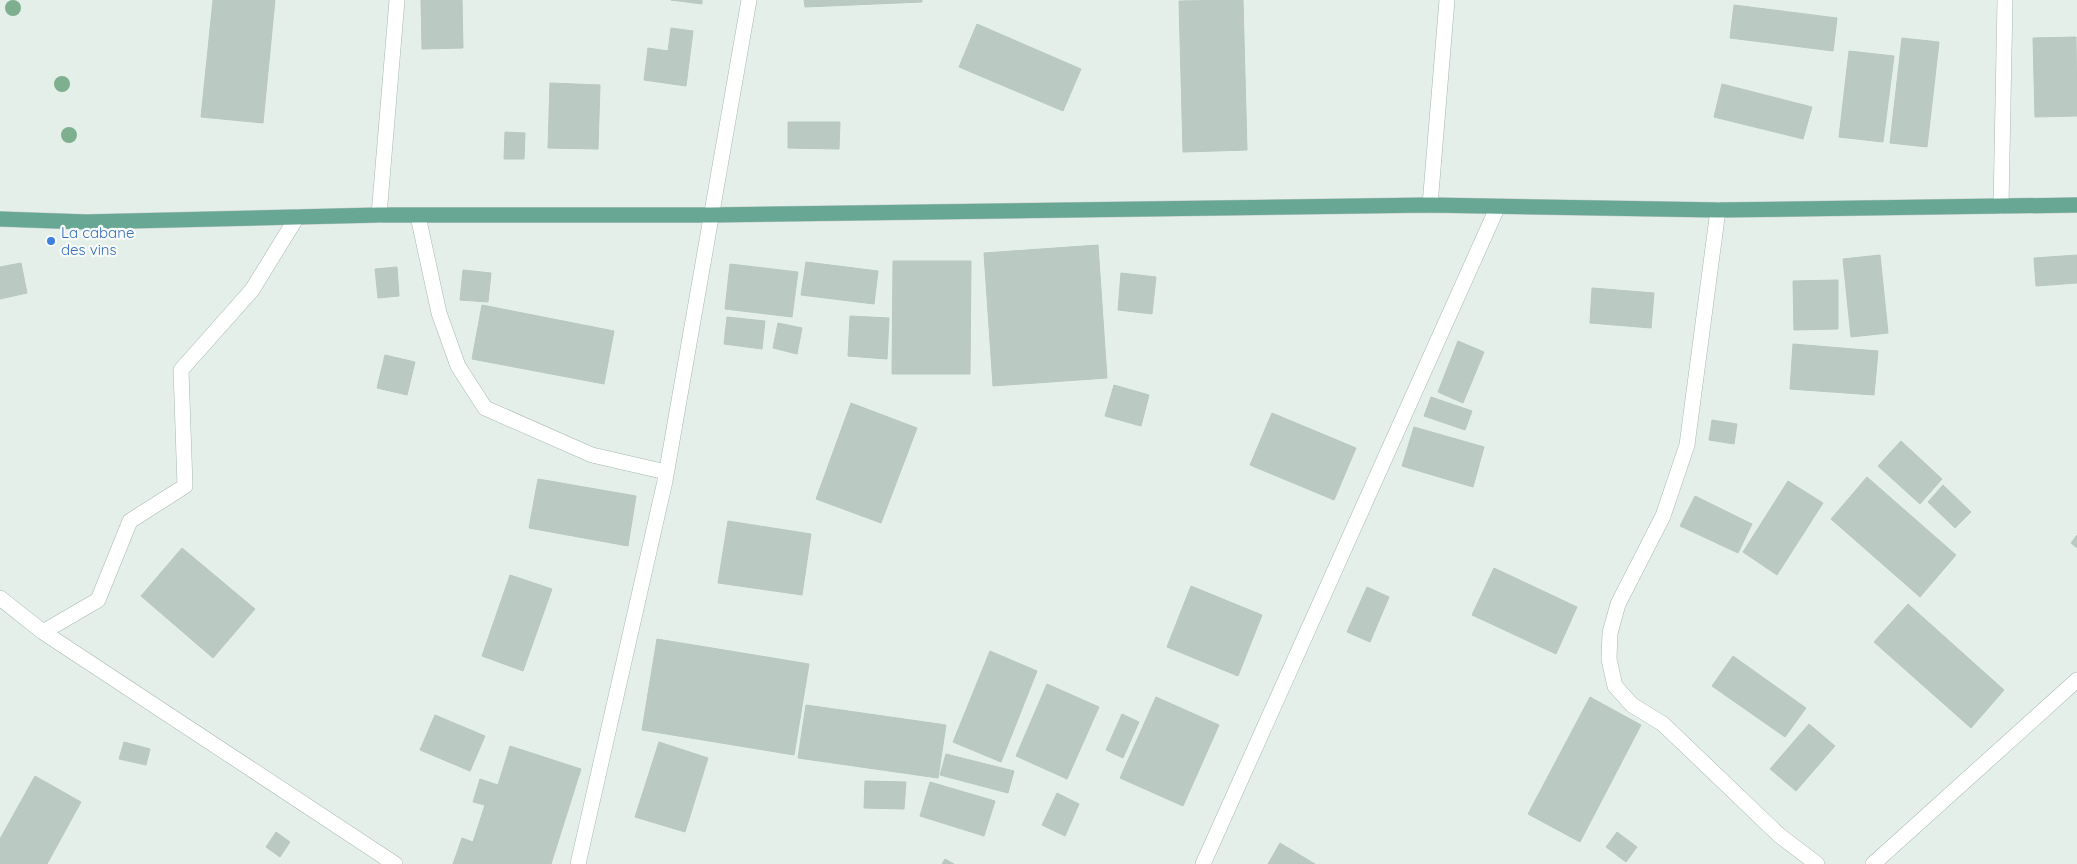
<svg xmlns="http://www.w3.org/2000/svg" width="2077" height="864" viewBox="0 0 2077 864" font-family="Quicksand,sans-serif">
<rect width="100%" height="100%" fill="#e5efea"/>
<path fill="#bacac3" stroke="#b7c9c1" d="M213 0H275L263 123 201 117Z
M421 0H462L463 48 422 49Z
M671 0H702V4Z
M804 0H922V2L805 7Z
M1243 0 1247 150 1183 152 1179 1Z
M1734 5 1837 18 1833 51 1730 38Z
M977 24 1081 69 1063 111 959 67Z
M671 28 693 31 686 86 644 80 648 48 668 51Z
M2076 37 2077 116 2035 117 2033 38Z
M1902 38 1939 42 1927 147 1890 143Z
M1849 51 1894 56 1883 142 1839 137Z
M550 83 600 85 598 149 548 148Z
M1722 84 1812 107 1803 139 1714 117Z
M788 122H840L839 149 788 148Z
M505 132 525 133 524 159H504Z
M1098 245 1107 378 993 386 984 253Z
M1880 255 1888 333 1851 337 1843 259Z
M2077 255V283L2036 286 2034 258Z
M893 261H971L970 374H892Z
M806 262 878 271 874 304 801 295Z
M21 263 27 293 0 299V267Z
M730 264 798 272 792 317 725 309Z
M397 267 399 296 378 298 375 269Z
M463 270 491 273 488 302 460 300Z
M1121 273 1156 277 1152 314 1118 310Z
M1838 280V329L1794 330 1793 281Z
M1592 288 1654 293 1651 328 1590 323Z
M482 305 614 331 604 384 472 359Z
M850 316 889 318 887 359 848 356Z
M727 317 765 321 762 349 724 344Z
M778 323 802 328 797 354 773 348Z
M1458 341 1484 352 1463 403 1438 392Z
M1793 344 1878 351 1874 395 1790 389Z
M385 355 415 362 407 395 377 388Z
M1114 385 1149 395 1141 426 1105 416Z
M1431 397 1472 411 1465 430 1424 416Z
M851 403 917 428 881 523 816 499Z
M1272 413 1356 448 1334 500 1250 465Z
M1712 420 1737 424 1734 444 1709 440Z
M1414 427 1484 447 1473 487 1402 466Z
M1901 441 1942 479 1920 504 1878 466Z
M1867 477 1956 555 1920 597 1831 519Z
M538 479 636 496 628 546 529 528Z
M1788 481 1823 503 1777 575 1743 552Z
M1943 485 1971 512 1955 528 1928 502Z
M1695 496 1752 524 1738 553 1680 526Z
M728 521 811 534 802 595 718 583Z
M2077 535V548L2071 543Z
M182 548 255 609 213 658 141 596Z
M1494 568 1577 607 1556 654 1472 615Z
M510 575 552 589 523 671 482 656Z
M1191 586 1262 615 1238 676 1167 647Z
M1367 587 1389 597 1370 642 1347 632Z
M1908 604 2004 690 1971 728 1874 642Z
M657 639 809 664 794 755 642 730Z
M990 651 1037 671 1001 762 953 742Z
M1733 656 1806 708 1785 737 1712 686Z
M1047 684 1099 707 1067 779 1016 756Z
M1156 697 1219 725 1183 806 1120 778Z
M1590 697 1641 725 1580 842 1528 814Z
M806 705 946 725 938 778 798 758Z
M1122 714 1139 722 1123 758 1106 750Z
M435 715 485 736 470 771 420 750Z
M1809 724 1835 746 1796 791 1770 769Z
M124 742 150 749 146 765 119 759Z
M659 742 708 758 685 832 635 817Z
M510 746 581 769 551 864H453L462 838 473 842 485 805 473 802 480 779 498 785Z
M946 754 1014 771 1008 793 940 775Z
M35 776 81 802 47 864H0V839Z
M865 781 906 782 904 809 864 808Z
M930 782 995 801 984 836 920 816Z
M1057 793 1079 804 1065 836 1042 825Z
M276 832 290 842 280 857 266 847Z
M1617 832 1637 847 1626 862 1606 847Z
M1280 843 1315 864H1268Z
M945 859 954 864H942Z"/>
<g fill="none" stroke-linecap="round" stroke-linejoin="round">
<g stroke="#a7b8b1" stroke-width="16">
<path id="minor" d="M1430 205 1447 0
M2001 206 2005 0
M1718 210 1687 445 1663 516 1618 604 1610 633 1609 659 1615 686 1632 705 1663 724 1779 835 1817 864
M379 215 397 0
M418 216 439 313 458 366 485 408 592 455 666 472
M0 598 43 632 395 864
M43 632 98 600 130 521 185 486 181 370 252 290 297 217
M578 864 665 481 749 0
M1203 864 1498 206
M1873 864 2077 680"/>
</g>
<g stroke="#c1cac8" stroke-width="16">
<path id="primary" d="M0 219 86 222 379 215H711L1430 205 1718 210 2077 205"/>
</g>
<use href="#minor" stroke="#fff" stroke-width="15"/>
<use href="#primary" stroke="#68a794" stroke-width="15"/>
</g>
<g fill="#7eb090">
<circle cx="13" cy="8" r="8"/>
<circle cx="62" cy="84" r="8"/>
<circle cx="69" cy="135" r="8"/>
</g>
<circle fill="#3f7fe0" stroke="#f7fbf9" stroke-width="2" cx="51" cy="241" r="5"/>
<g text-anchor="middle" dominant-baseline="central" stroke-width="4.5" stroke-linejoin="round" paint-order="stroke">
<g font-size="15" fill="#366cbe" stroke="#f7fbf9" text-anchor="start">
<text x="61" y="232">La cabane<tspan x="61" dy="17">des vins</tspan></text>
</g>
</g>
</svg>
